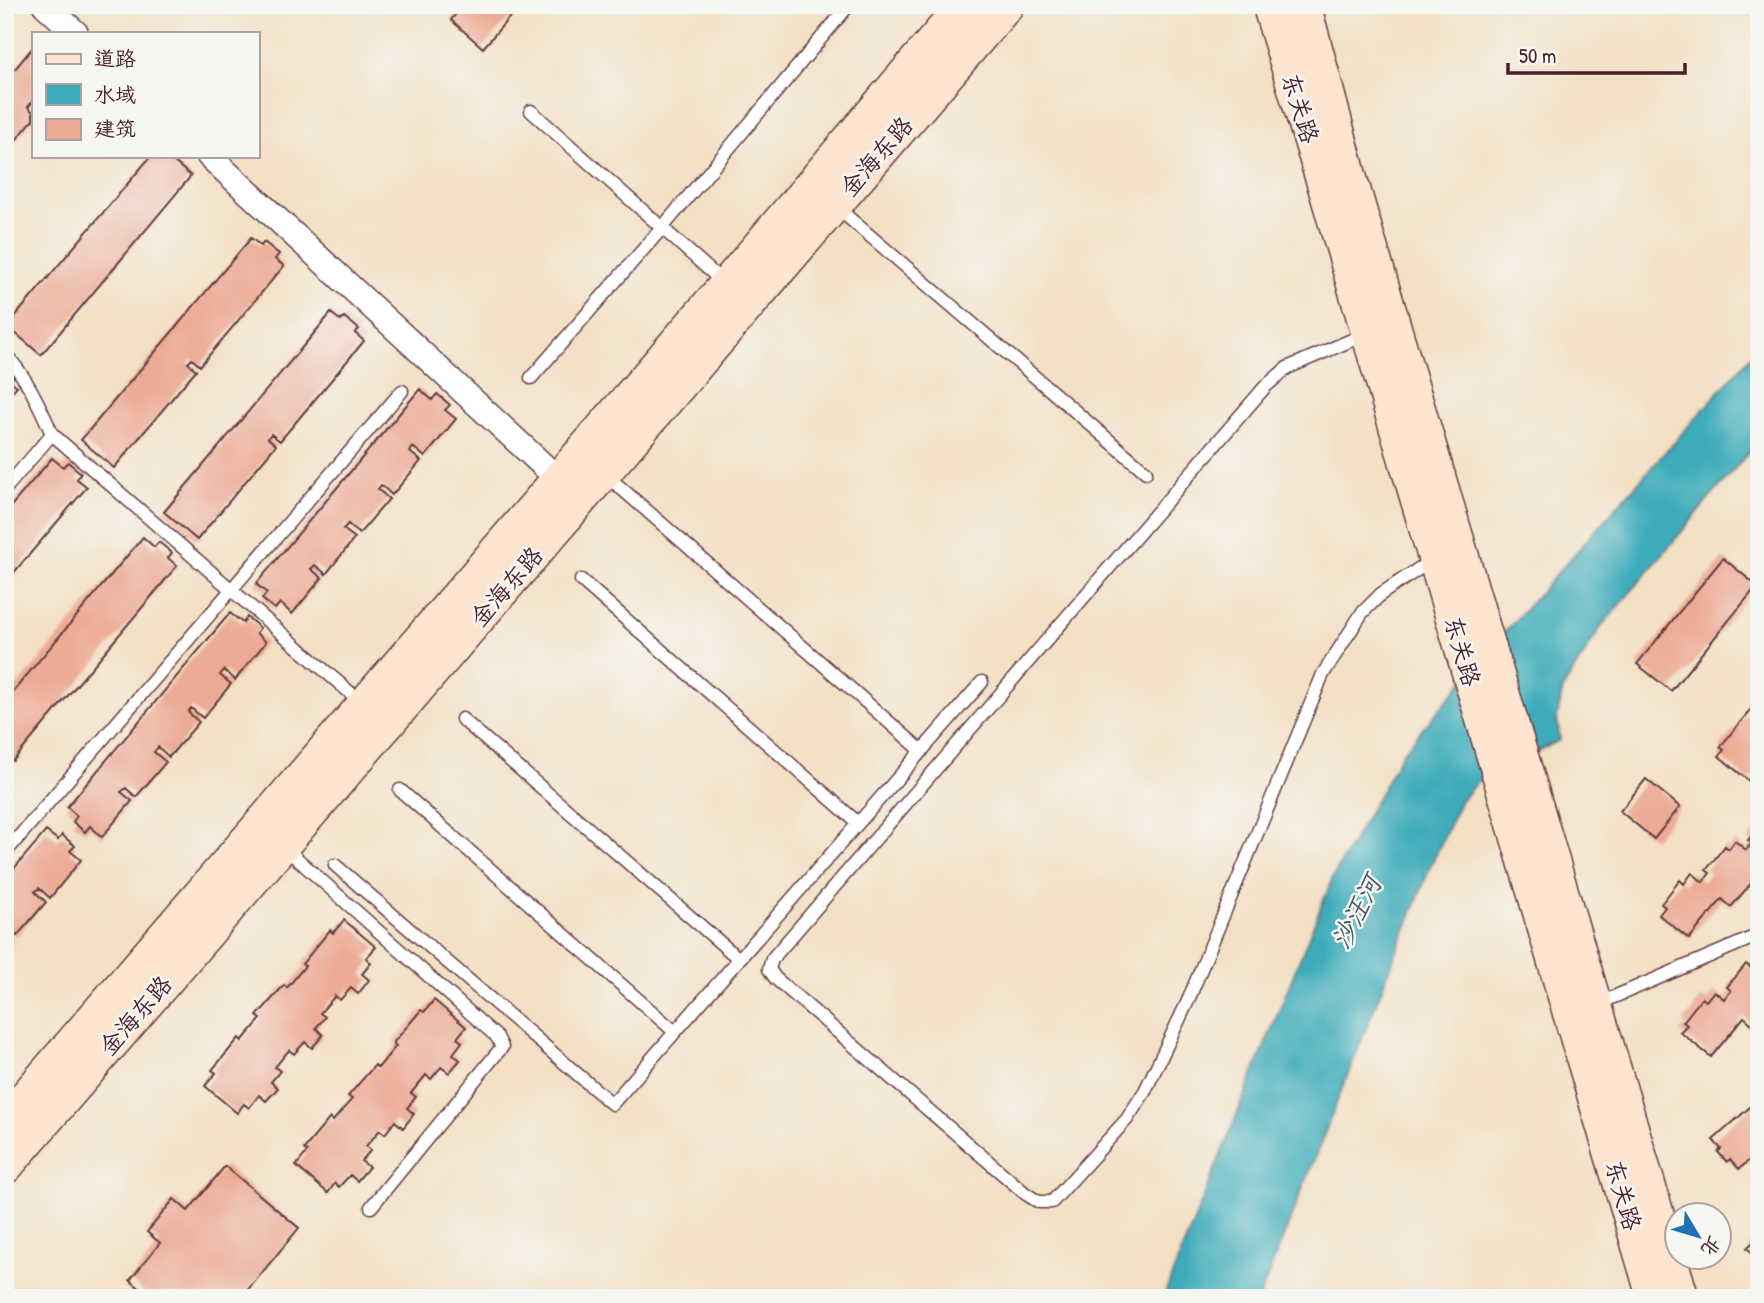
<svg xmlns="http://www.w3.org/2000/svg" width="1764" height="1303" viewBox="0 0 1764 1303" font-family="'Patrick Hand','LXGW WenKai TC',sans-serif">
<rect width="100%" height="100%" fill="#f6f6f2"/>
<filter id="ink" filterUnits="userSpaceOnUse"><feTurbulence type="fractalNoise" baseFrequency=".0143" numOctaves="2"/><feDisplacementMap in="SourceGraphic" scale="14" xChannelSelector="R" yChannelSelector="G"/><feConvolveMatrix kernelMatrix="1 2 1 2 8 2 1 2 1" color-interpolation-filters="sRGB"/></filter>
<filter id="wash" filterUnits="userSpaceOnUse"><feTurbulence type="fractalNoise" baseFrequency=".00686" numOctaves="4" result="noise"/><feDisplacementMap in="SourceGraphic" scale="28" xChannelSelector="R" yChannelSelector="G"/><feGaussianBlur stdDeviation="1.57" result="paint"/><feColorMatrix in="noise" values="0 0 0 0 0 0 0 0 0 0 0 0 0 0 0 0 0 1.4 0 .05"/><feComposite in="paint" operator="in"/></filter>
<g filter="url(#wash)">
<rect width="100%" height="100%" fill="#f3e0c5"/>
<path fill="#3cabba" stroke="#436572" stroke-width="2" d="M1759 347V440L1601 627 1563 688 1557 718 1560 740 1476 783 1461 800 1431 865 1259 1298H1163L1333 877 1403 752 1506 631Z"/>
<g id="blocks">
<path fill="#ecab94" d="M463 5H520L483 48 451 20Z
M33 47V101L28 107 33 112V120L5 153V81Z
M151 156H167L191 176 41 355 7 326Z
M251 238 261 246 264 242 279 254 275 259 284 266 200 366 192 359 188 363 196 370 114 468 81 440Z
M331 313 341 321 344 317 359 329 355 333 364 341 280 441 271 434 268 438 276 445 197 540 164 512Z
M5 367 15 375 10 381 17 386 5 400Z
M420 389 432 400 437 394 450 405 445 410 456 419 425 457 413 447 410 452 421 461 392 495 381 485 378 489 389 499 359 534 348 524 343 529 355 538 326 574 315 565 311 569 322 578 292 614 280 603 275 609 262 599 267 593 256 584Z
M52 458 63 467 68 462 81 473 77 479 87 487 5 583V513Z
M143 537 154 547 159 542 172 553 168 558 177 566 13 761 5 754V701Z
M1723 558 1757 586 1671 691 1637 664Z
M230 613 243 623 247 617 260 628 256 633 266 642 235 680 224 670 220 675 231 684 203 718 191 708 188 712 199 722 169 757 158 747 154 752 166 762 136 797 126 788 121 792 132 801 102 837 90 826 85 832 73 822 77 816 67 807Z
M1755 704 1759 708V769L1749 781 1719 756 1724 750 1720 747Z
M1646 779 1680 807 1654 839 1620 811Z
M1759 827V874L1731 907 1722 899 1689 939 1659 915 1665 907 1661 904 1680 880 1684 884 1692 873 1703 882 1710 873 1706 870 1725 846 1729 849 1735 841 1746 850 1752 843 1748 840Z
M46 831 58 840 62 835 75 846 70 851 81 860 50 898 39 888 35 892 46 902 17 936 5 926V879Z
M344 920 376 947 366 958 371 963 362 974 369 980 358 994 351 988 340 1000 335 996 320 1013 325 1017 316 1028 323 1035 312 1048 305 1042 294 1054 289 1050 275 1067 280 1071 271 1082 278 1088 266 1101 259 1095 249 1108 244 1104 237 1113 205 1086 216 1073 212 1070 239 1038 242 1041 261 1019 257 1016 284 985 287 988 305 966 302 964 330 930 333 933Z
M5 932 14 940 5 950Z
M1757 959 1759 961V1018L1753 1025 1744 1017 1711 1057 1680 1032 1687 1025 1683 1022 1702 998 1706 1001 1714 991 1724 999 1731 991 1727 987 1746 964 1750 967Z
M434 1000 466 1027 457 1038 462 1042 453 1054 460 1060 449 1073 441 1067 431 1079 426 1075 411 1093 416 1097 407 1108 414 1114 403 1128 395 1121 385 1134 380 1130 366 1146 371 1150 361 1161 369 1167 357 1181 350 1175 339 1187 335 1183 328 1193 296 1166 307 1152 304 1149 330 1118 333 1121 352 1099 348 1096 375 1065 378 1068 396 1046 393 1043 421 1010 424 1012Z
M1759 1099V1152L1739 1169 1730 1159 1727 1162 1718 1152 1721 1149 1713 1140Z
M225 1166 299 1228 241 1298H151L130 1280 160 1243 147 1232 174 1199 188 1211Z
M1759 1236V1259L1747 1248Z"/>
</g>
</g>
<g filter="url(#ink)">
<use href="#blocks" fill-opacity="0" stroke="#633c42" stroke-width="2"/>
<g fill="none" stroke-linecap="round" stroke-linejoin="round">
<g stroke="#633c42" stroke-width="15">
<path id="service" d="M531 111 724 283
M835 206 1146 472
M1368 333 1287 368 1265 387 772 959 769 969 775 978 1026 1194 1039 1202H1052L1127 1119 1145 1091 1187 1003 1323 674 1362 613 1381 594 1432 560
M5 354C26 376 40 406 52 434L362 703
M531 378 662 228 849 5
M606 475 922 751
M5 489 52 434
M581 580 858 823
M462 719 739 959
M400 790 675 1032
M284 847 497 1037 502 1047 371 1207
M5 853 402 391
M335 865 612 1104 982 682
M1595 1005 1759 935"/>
</g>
<g stroke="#633c42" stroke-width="27">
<path id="minor" d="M45 5 76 33
M209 156 559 480"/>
</g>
<g stroke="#633c42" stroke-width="38">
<path id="secondary" d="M1270 5 1326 188 1655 1298
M1303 5 1350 181 1681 1298
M5 1122 727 285 965 5
M5 1166 1006 5"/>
</g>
<use href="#service" stroke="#fff" stroke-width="12"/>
<use href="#minor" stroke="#fff" stroke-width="24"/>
<use href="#secondary" stroke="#fde5d0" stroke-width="35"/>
</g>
</g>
<g text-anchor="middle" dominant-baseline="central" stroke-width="5" stroke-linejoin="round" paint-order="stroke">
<g font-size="24" fill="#4a1f2b" stroke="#f6f6f2">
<text transform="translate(1301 108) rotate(73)">东关路</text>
<text transform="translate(876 156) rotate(-49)">金海东路</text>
<text transform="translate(506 586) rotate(-49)">金海东路</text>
<text transform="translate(1463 651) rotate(74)">东关路</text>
<text transform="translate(135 1015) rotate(-49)">金海东路</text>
<text transform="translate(1624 1195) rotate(74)">东关路</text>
</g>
<g font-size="26" font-style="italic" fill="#445764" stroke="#f6f6f2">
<text transform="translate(1356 912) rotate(-63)">沙汪河</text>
</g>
</g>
<rect width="1764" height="1303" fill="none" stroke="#f6f6f2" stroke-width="28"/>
<rect x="32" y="32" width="228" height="126" fill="#f6f6f2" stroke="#b1a0a2" stroke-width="2"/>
<rect x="46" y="54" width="35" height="10" fill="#fde5d0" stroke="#b1a0a2" stroke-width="2"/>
<text x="94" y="66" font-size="21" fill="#4a1f2b">道路</text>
<rect x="46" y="84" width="35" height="21" fill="#3cabba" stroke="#b1a0a2" stroke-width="2"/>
<text x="94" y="102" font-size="21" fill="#4a1f2b">水域</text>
<rect x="46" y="119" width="35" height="21" fill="#ecab94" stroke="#b1a0a2" stroke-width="2"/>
<text x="94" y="136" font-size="21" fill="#4a1f2b">建筑</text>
<g transform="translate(1698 1236) rotate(128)"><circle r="33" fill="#f6f6f2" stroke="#b1a0a2" stroke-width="2"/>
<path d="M0-5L12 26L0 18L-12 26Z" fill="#1f6fb2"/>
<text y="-10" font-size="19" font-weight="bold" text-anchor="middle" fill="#4a1f2b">北</text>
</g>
<path d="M1508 63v10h177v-10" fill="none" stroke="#4a1f2b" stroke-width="3.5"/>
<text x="1519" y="63" font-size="21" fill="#4a1f2b" stroke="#f6f6f2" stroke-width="5" paint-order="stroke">50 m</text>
</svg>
